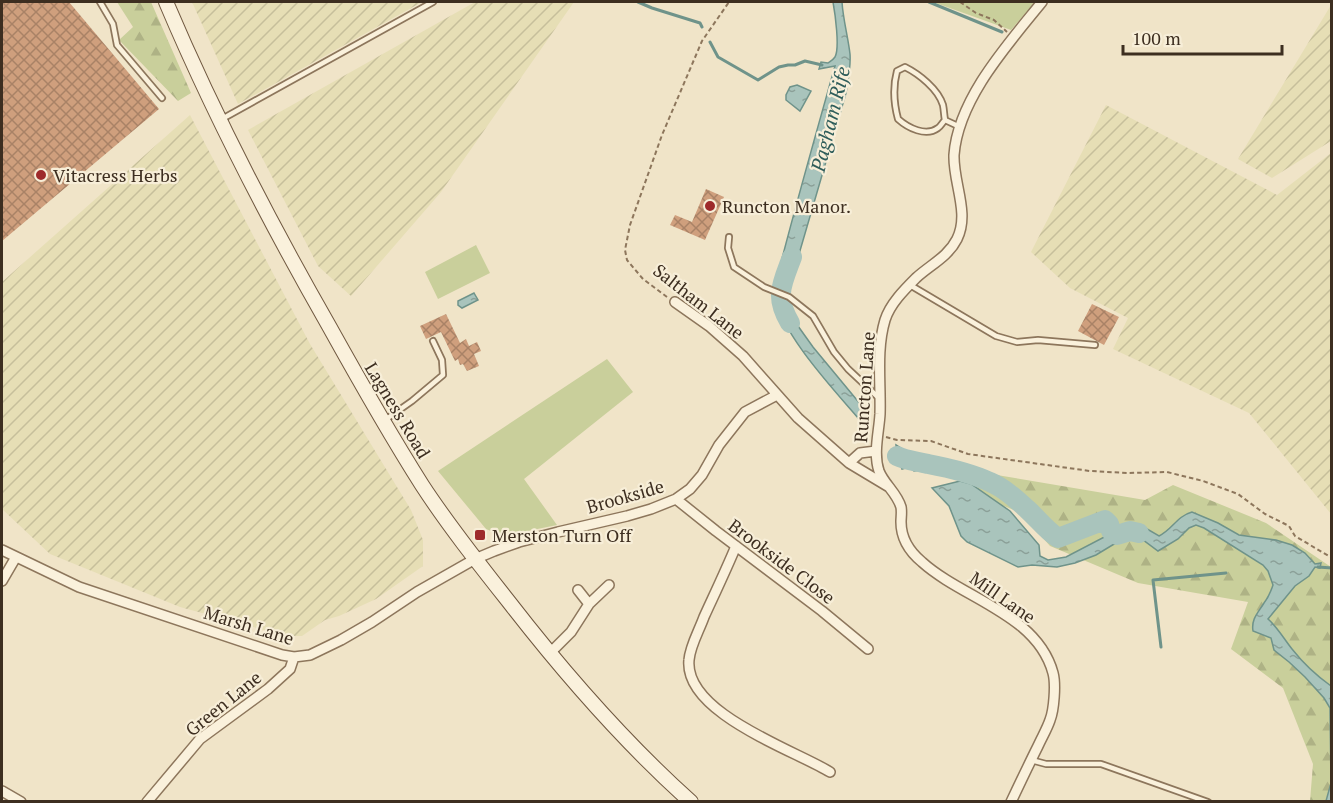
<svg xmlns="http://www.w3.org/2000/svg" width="1333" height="803" viewBox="0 0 1333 803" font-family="'PT Serif',serif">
<defs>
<pattern id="farmland-furrows" width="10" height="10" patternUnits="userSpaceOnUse" patternTransform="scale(1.5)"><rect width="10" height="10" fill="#e6deb5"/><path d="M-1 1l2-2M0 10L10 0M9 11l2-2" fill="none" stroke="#c6bf9b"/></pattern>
<pattern id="forest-firs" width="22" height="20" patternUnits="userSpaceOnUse" patternTransform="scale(1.5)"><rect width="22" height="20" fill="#c9cf9b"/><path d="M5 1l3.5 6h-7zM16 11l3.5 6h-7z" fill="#aeb285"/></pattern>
<pattern id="water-ripples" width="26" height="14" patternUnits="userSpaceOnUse" patternTransform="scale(1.5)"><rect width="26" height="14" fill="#a9c4bc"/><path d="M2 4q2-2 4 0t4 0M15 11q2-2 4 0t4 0" fill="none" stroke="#8ba098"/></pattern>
<pattern id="building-cross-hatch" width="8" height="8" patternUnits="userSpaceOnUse" patternTransform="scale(1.5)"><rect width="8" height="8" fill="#cf9f7d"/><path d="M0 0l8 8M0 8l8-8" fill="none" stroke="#a98266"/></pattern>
</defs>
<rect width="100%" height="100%" fill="#f0e4c8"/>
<path fill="url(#farmland-furrows)" d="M192 2H422L238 104Z
M475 2H574L441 192 351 296 318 266 248 130Z
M1331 5V141L1272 178 1238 159Z
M1106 105 1277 195 1331 153V514L1249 413 1113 349 1128 318 1070 288 1031 252Z
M190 115 310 344 411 510 423 540V566L376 599 339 616 325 620 302 636H286L180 607 50 554 2 509V282Z"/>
<path fill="#c9cf9b" d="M933 2H1035L1011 30Z
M476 245 490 273 438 299 425 272Z
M607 359 633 392 524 479 557 525 503 536 486 529 438 471Z"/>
<path fill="url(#forest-firs)" d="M117 2H151L191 93 178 101 119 40 133 27Z
M967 470 1145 500 1173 485 1266 523 1331 567V801H1310L1313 764 1283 688 1231 649 1248 602 1138 583 1050 546 1021 513 965 490Z"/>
<path fill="url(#water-ripples)" stroke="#6f938a" stroke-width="1.5" d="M833 2H842C843 19 848 37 850 54 851 67 848 81 846 93L790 285 777 278C795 207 815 137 835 66L819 69 821 62 828 63C831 61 833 60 835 57 840 48 835 13 833 2Z
M797 85 811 91 800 111 786 100V95L790 87Z
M474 293 478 300 462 308 458 305V301Z
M776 296 789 306 798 326 813 347 866 411 864 425C839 395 779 333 776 296Z
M896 445 916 458 923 459 920 470 914 471 909 467 902 469 897 456Z
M960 481 971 484 1010 511 1039 545 1040 556 1048 560 1066 557 1131 523 1142 526 1159 536C1172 530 1177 516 1192 512L1218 523 1239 535 1276 540 1292 545 1305 553 1315 564 1321 563 1320 568 1315 567 1309 576 1295 586 1268 619C1278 628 1284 639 1292 649 1303 663 1317 676 1331 686V801H1326L1331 783 1330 708 1324 698 1305 677 1289 662 1274 650 1271 638 1253 631C1251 619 1258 613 1264 603 1268 598 1271 591 1273 585L1268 571 1263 565 1204 528 1196 525 1189 528 1178 539 1158 551 1143 540 1134 536 1124 538 1096 555 1075 563 1057 567 1032 565 1018 567 967 542 961 536 949 506 932 488Z"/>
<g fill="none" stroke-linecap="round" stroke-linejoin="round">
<path stroke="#6f938a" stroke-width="3" d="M638 2 652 8 700 23 702 27
M929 2 1002 32
M710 42 718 57 758 80 779 67 788 65H795L805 61 822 65
M1318 567 1332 568
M1161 647 1153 580 1226 573"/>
<path stroke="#a9c4bc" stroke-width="20" d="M790 323C774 296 782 284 792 257
M897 456C907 461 917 461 928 464 949 468 971 473 990 482 1004 488 1016 499 1027 509 1038 519 1046 530 1058 538L1105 520 1109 524 1111 531 1117 535 1130 531 1139 533"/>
</g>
<path fill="url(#building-cross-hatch)" d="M2 2H69L159 109 2 241Z
M706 189 724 197 705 240 670 225 675 215 692 222Z
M1092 304 1119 317 1104 345 1078 331Z
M446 314 460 343 466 339 469 346 477 342 481 351 474 354 479 366 467 371 463 364 460 365 458 359 455 361 441 332 426 339 420 326Z"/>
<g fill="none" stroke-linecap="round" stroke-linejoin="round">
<g stroke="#8d765c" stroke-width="8">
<path id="lane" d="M100 2 113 24 117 45 162 98
M222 119 433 2
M945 120C942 123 941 126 938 128 926 137 908 128 898 119 894 104 893 86 897 71L905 67C919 74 938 89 943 105 944 110 944 115 945 120L960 127
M729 237 728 248 734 267 764 287 789 297 813 316 834 352 848 369 880 399
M910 285 996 336 1017 342 1038 340 1095 345
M385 420 412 401 443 375 442 360 433 341
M1031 760 1046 764H1101L1208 802"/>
</g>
<g stroke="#8d765c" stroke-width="12">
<path id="street" d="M675 302 709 326 743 356 798 418 849 463 889 487
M849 463 860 453 876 451
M676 499 716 531 822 611 868 649
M736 546C726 570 715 593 704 617 699 631 690 646 689 660 684 713 794 750 830 772
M2 550 79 587 282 655 294 657 310 655 341 640 372 622 417 592 475 559 494 551 519 542 558 532 627 516 651 509 676 499 690 489 702 475 719 445 745 412 777 395
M2 581 16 557
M578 590 589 604
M549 654 571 632 589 604 609 585
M2 791 21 802
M147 802 200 739 268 689 290 669 294 657
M1011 802C1020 783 1029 764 1038 746 1042 737 1047 729 1050 720 1054 710 1056 684 1053 673 1037 614 963 599 922 562 910 552 901 538 901 522 901 517 902 512 901 507 897 493 884 484 879 471 873 453 879 432 880 414 881 383 876 350 885 320 890 304 904 290 916 278 930 265 948 257 957 239 970 213 953 183 954 155 958 99 1008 44 1042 2"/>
</g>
<g stroke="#6f573f" stroke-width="16">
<path id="secondary" d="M166 2C213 113 269 221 329 326 359 380 389 433 422 485 448 525 479 564 509 602 564 673 623 741 691 802"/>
</g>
<path stroke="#8d765c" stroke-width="2" stroke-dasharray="4.5 3" stroke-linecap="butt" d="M960 2 976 13 994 20 1007 32
M667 297 643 279 627 260 625 250 630 225 662 135 702 41 729 2
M886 437 897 440 931 441 968 454 1090 471 1128 473 1167 472 1203 481 1238 494 1265 514 1289 526 1295 536 1332 558"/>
<use href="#lane" stroke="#faf1dc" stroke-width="4.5"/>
<use href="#street" stroke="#faf1dc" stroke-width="9"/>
<use href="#secondary" stroke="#faf1dc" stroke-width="14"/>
</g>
<g fill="#9e2a2b" stroke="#f7eed8" stroke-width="2">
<circle cx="41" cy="175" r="6"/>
<circle cx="710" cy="206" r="6"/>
<rect x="474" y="529" width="12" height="12" rx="3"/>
</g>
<g text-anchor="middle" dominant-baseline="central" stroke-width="4.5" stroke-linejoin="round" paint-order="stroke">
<g font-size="18" fill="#3d2e20" stroke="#f7eed8" text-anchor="start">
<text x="53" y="175">Vitacress Herbs</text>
<text x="722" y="206">Runcton Manor.</text>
<text x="492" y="535">Merston Turn Off</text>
</g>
<g font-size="18" fill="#3d2e20" stroke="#f7eed8">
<text transform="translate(699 301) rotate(38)">Saltham Lane</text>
<text transform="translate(864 387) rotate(-86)">Runcton Lane</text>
<text transform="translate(398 410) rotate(59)">Lagness Road</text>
<text transform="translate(625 496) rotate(-16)">Brookside</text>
<text transform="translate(782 561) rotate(37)">Brookside Close</text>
<text transform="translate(1003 597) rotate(35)">Mill Lane</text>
<text transform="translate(249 625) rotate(17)">Marsh Lane</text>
<text transform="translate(223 703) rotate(-39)">Green Lane</text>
</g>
<g font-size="20" font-style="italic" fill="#2f5d5a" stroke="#f7eed8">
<text transform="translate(830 119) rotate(-76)">Pagham Rife</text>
</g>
</g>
<rect width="1333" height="803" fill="none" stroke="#3d2e20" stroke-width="6"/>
<path d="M1123 45v9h159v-9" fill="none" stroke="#3d2e20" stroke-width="3"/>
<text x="1132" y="45" font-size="18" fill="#3d2e20" stroke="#f7eed8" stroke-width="4.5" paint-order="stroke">100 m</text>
</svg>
